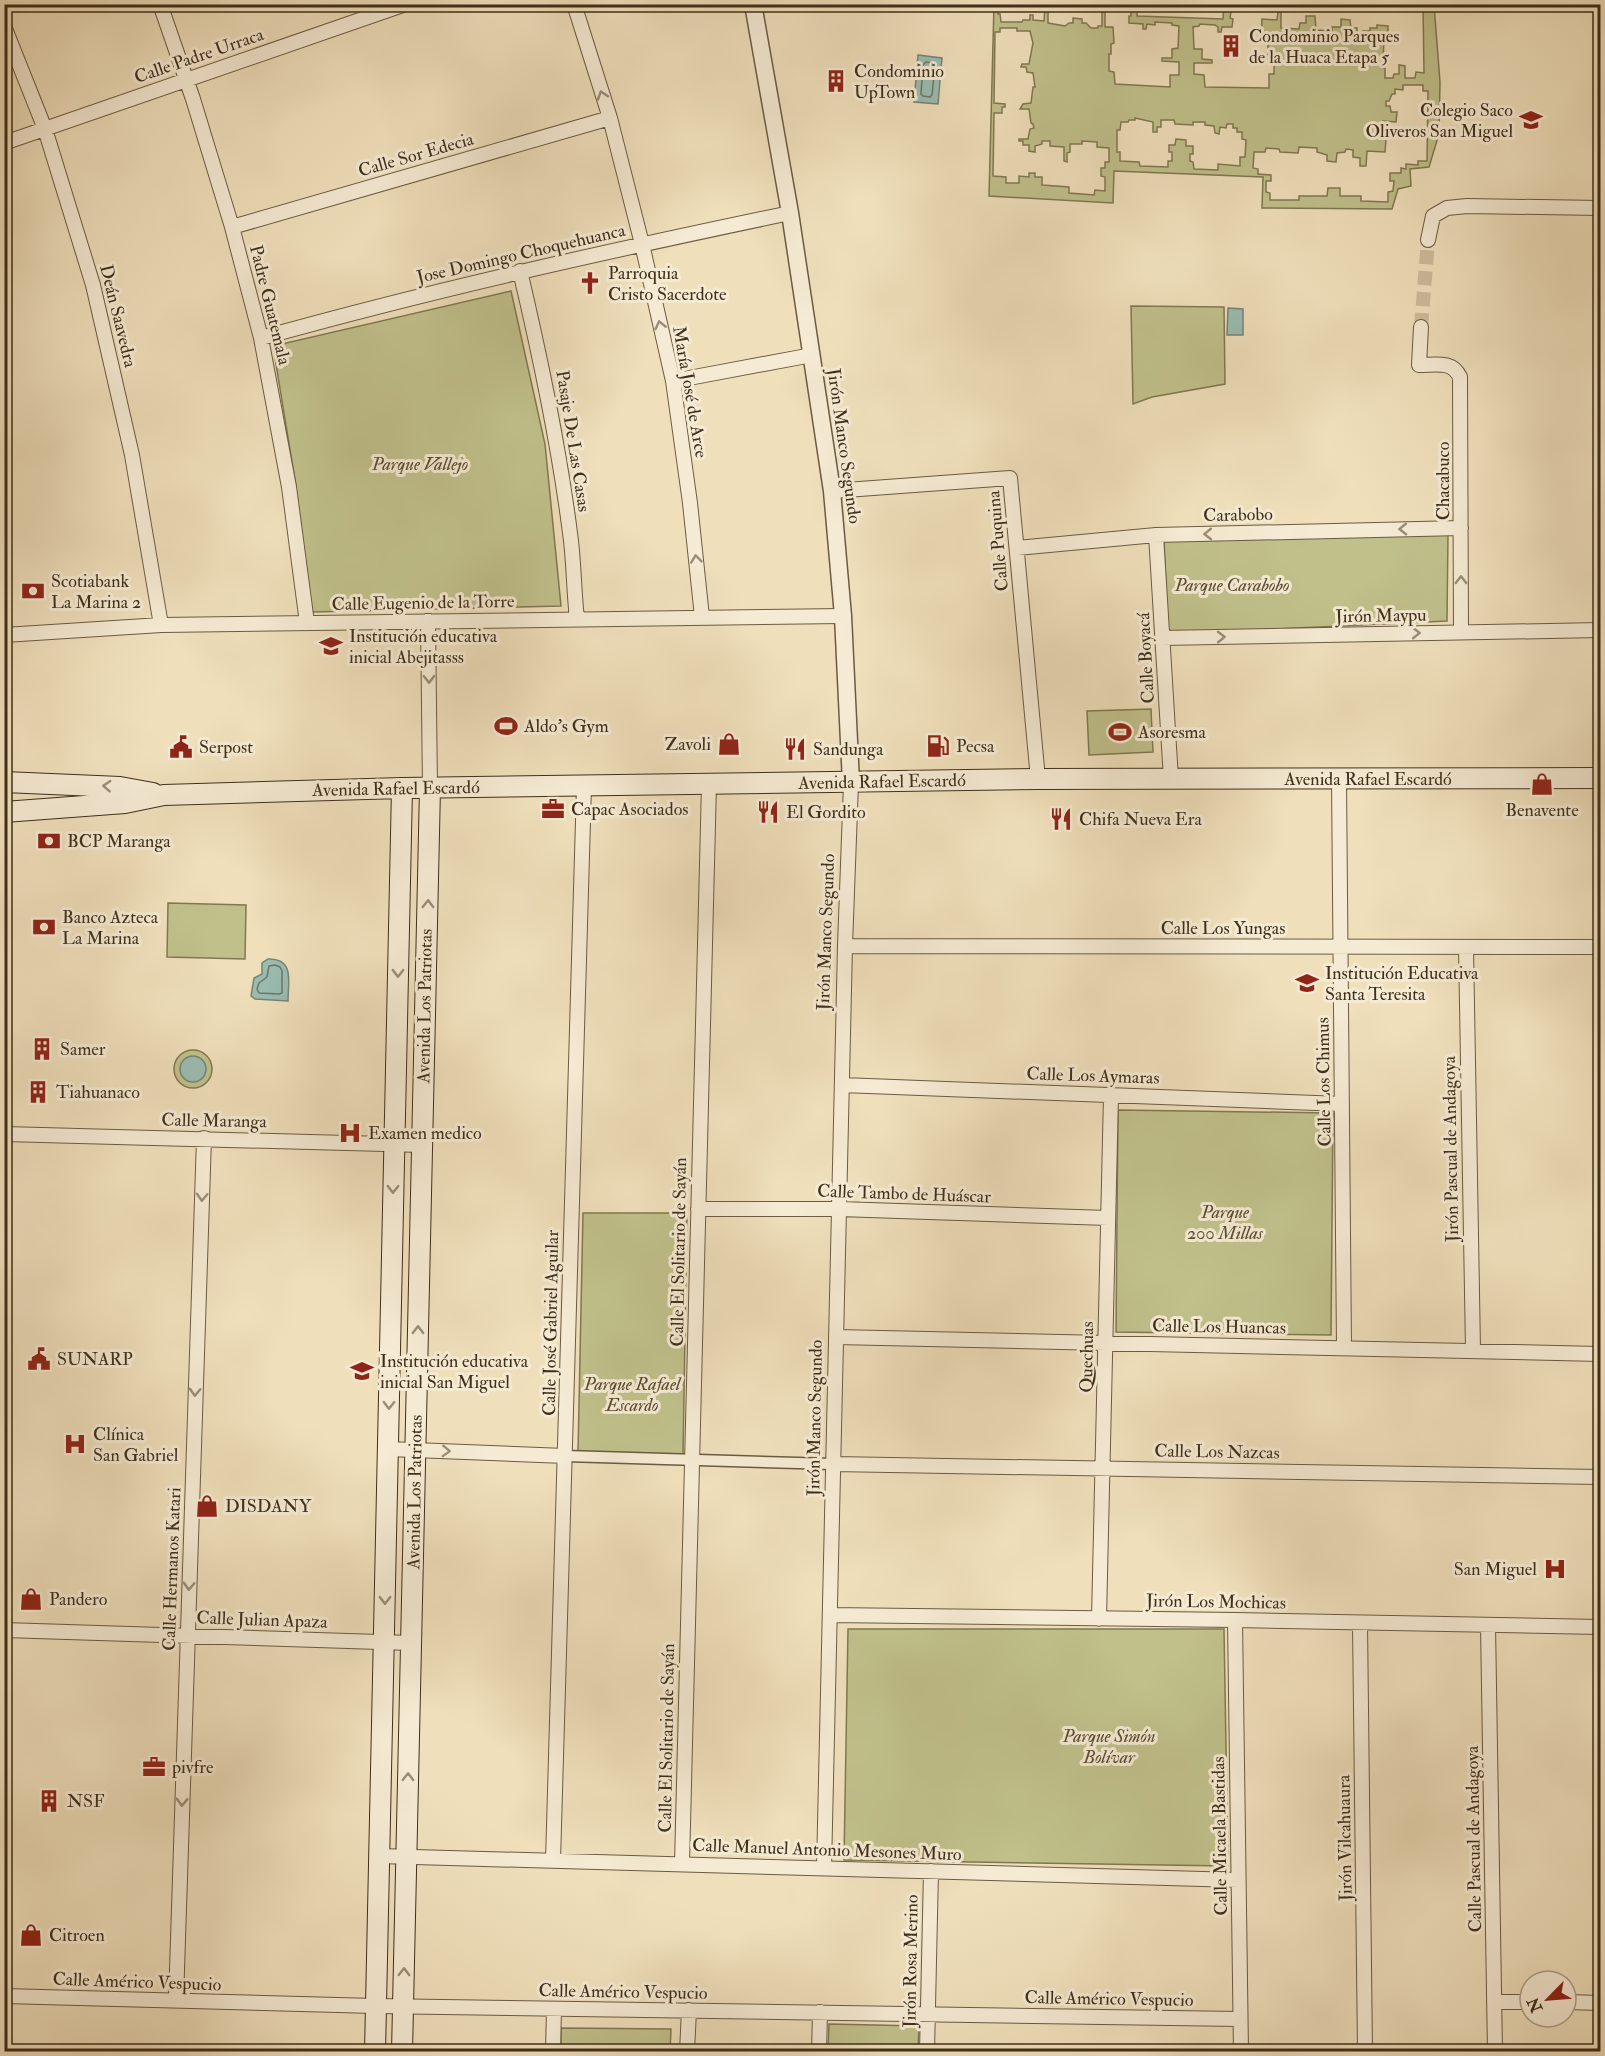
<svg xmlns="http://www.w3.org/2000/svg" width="1605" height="2056" viewBox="0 0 1605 2056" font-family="'IM FELL Double Pica',serif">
<rect width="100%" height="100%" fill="#efdfbb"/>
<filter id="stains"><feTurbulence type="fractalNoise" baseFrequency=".00333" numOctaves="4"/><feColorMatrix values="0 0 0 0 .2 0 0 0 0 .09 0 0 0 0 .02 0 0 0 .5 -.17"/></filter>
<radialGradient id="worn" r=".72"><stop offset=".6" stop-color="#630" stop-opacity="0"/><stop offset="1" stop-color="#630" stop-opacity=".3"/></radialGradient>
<path fill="#c0c08b" stroke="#807852" stroke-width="1.5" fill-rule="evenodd" d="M994 5H998V14H1000L1001 22H1022L1023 20H1030V15H1033V20L1044 21 1045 8H1048V23L1065 26 1069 23H1073V18L1082 19V23H1086L1091 28H1098V26H1102V12H1105V27H1113L1114 43 1111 44V54H1109V71L1114 72 1115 84 1170 87V75H1179V62L1162 61V58H1172V49L1178 48 1179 26 1172 25V23L1155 22V25L1147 24 1146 29H1143V24L1129 23V16H1131V9H1134L1135 5H1137V16L1223 19 1224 5H1228V10L1231 11 1230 18 1233 19 1232 27H1222L1221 32H1218V27L1215 25 1200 24 1199 26 1193 27 1194 49H1202V59L1212 60V63H1194V74L1204 75 1205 87 1269 88V74H1274V59H1268V43L1261 42 1262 19 1277 20 1278 12H1281V28L1299 29 1300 23H1306V16H1315L1316 30 1332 31V27H1341V19L1350 20 1351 28H1357V34H1363V31H1370V28H1377V25L1388 26V34H1384L1383 68H1385V78H1393L1394 74H1399V65L1405 66V78H1415L1416 72 1424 73 1423 5H1434L1440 82 1439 134 1429 167 1410 169 1411 186 1398 189 1392 209 1262 208 1263 177 1114 171 1113 203 989 196ZM1000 28H1017V31H1030L1033 43 1029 64H1022L1021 67H1026L1027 72 1033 73 1035 87H1033L1031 103 1023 104 1020 109H1029L1031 123 1033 124 1034 128 1030 129 1028 139H1019V141H1023V145H1029V151L1035 152V146L1042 144V141H1050V146L1064 147V161L1067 162V153L1070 152V144H1082V141L1097 142V147L1109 148V162H1105V168H1101V176L1105 177V191L1095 190 1094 195 1069 193V187L1042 185V177H1035V173H1029V177L1019 176V183H1006V177L993 176 994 113H1002V107H1005V104L994 103 995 32H1000ZM1403 85H1423V91H1428L1427 161H1418V165L1406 164V169L1401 168V173H1390V181H1394L1393 191 1388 192V202L1361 201V196H1340V188H1328L1327 196H1299V200H1270V193L1266 192V181H1271V175L1258 174V169L1253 168 1254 152H1265L1266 148 1279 149 1280 152 1298 153 1299 147 1317 148V152L1327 155V161L1336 162 1337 153 1345 152 1346 149 1353 150V157L1360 158V166H1366L1367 151 1385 152 1386 139 1382 138 1383 121 1396 122 1397 112H1391L1390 106H1386V101H1389L1392 94H1395V89L1403 90ZM1135 118 1153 122V132H1157V127H1161V120H1174L1175 124 1193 125V122H1205V125L1214 126 1215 133 1219 134 1220 127 1226 128 1227 124H1233V128H1237V132H1242V139L1246 140 1245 157H1240V166L1218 164V170L1194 169 1193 162 1190 161V154H1193V146H1186V140L1176 139 1175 145H1169V152H1172V161H1168V167L1140 166 1139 162 1120 161V152H1117V130H1120L1121 122H1128L1129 120H1135Z
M511 291 545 444 561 606 312 612 295 480 273 346Z
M1131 306 1224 307 1225 384 1152 397 1133 404Z
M1448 534 1447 621 1168 634 1164 541Z
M1151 709 1153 752 1089 755 1087 711Z
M168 903 246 905 245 959 167 957Z
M174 1069a19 19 0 1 1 38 0a19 19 0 1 1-38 0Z
M1118 1110 1333 1113 1331 1335 1116 1332Z
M583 1213H687L683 1456 578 1453Z
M848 1629H1224L1228 1866 844 1860Z
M829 2024 919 2026 918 2051H828Z
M561 2028 671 2029 670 2051H561Z"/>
<path fill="#9abcb2" stroke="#768475" stroke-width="1.5" d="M918 55 942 58 938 104 914 102Z
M1228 308 1243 309V335H1227Z
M268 959C295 958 288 982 288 1001L255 999 251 996 254 978 262 974V963Z
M180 1069a13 13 0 1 1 26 0a13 13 0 1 1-26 0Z"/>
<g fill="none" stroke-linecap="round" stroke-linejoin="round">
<path stroke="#6c7666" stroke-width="1.5" d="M926 62 933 63 935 65 932 95 930 97 923 96 921 94 923 65Z
M275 965 280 967 282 971V993L279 994 259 993 257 989 259 983 267 977 269 966Z"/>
<path stroke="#ccbc9b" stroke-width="14" stroke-dasharray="14 7" stroke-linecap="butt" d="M1421 327 1428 240"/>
<g stroke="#6b5b42" stroke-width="13">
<path id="pedestrian" d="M565 1456 833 1464"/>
</g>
<g stroke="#6b5b42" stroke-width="16">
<path id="minor" d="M160 4 193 99 232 227 261 338 289 487 307 623
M574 4 610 118 642 244 673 381 690 503 702 617
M4 26 45 129 93 285 132 455 161 625
M4 143 406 4
M232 227 610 118
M1428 240 1433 216 1447 208 1467 206 1600 208
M520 271C541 360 560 450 571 541 574 567 574 593 577 619
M1421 327 1419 365C1435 365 1452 360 1460 377L1461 632
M261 338C436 289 613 250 790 213
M673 381 812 355
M832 491 1010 478 1038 779
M1156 535 1171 779
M1017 548 1156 535 1461 528
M428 621 430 788
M4 635 161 625 843 616
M1162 638 1600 630
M1339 779 1344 1348
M845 946 1600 947
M1466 947 1473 1350
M842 1085 1342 1104
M4 1134 422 1145
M698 1209H839L1108 1218
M836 1337 1600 1354
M388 1449 565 1456
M833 1464 1600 1477
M830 1615 1235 1620 1600 1627
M1099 1619 1111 1095
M1235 1620 1241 2052
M1360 1623 1365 2052
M1488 1625 1495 2052
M4 1630 411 1643
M379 1856 1238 1880
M553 1861 584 786
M682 1864 709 784
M824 1868 845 946 851 783
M4 1996 375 2006 1240 2019
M176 2001 204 1138
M1494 2002H1530
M1566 2002 1600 2003
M553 2052 554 2009
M687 2052 689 2010
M819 2052 820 2012
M927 2052 931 1871"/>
</g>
<g stroke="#6b5b42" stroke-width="19">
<path id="tertiary" d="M753 4 790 213 832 491 843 616 851 783"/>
</g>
<g stroke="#3f2f1a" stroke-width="22">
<path id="secondary" d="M4 782 120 787 153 793
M4 812 125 803 164 795 402 788 1038 779 1600 778
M375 2052 402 788
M402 2052 430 788"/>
</g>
<use href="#pedestrian" stroke="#f5ead3" stroke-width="10"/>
<use href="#minor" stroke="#f5ead3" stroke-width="14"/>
<use href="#tertiary" stroke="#f5ead3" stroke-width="16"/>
<use href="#secondary" stroke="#f5ead3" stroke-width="20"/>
</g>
<defs><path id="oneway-chevron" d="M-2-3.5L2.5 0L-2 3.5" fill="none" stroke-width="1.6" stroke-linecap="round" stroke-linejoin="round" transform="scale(1.5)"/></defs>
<g stroke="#9a8c76">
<use href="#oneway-chevron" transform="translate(602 95) rotate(-108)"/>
<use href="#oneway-chevron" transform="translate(660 325) rotate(-103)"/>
<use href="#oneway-chevron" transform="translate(1403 529) rotate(179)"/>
<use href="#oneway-chevron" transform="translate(1208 534) rotate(179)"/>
<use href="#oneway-chevron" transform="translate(696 559) rotate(-96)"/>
<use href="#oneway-chevron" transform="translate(1461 580) rotate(-90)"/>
<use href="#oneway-chevron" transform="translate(1416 633) rotate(-1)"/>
<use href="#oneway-chevron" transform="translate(1221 637) rotate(-1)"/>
<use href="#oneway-chevron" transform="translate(429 679) rotate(89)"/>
<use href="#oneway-chevron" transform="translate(107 786) rotate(-177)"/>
<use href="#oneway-chevron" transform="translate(428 904) rotate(-89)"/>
<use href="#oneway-chevron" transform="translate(398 973) rotate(91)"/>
<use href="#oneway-chevron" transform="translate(393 1189) rotate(91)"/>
<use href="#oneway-chevron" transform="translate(202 1197) rotate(92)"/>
<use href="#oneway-chevron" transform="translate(418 1330) rotate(-89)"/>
<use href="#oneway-chevron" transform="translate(195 1392) rotate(92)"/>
<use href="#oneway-chevron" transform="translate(389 1405) rotate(91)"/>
<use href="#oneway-chevron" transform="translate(446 1451) rotate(2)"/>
<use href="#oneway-chevron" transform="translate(189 1586) rotate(92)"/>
<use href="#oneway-chevron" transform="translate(385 1600) rotate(91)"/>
<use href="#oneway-chevron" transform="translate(408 1777) rotate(-89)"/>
<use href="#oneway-chevron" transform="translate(182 1802) rotate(92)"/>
<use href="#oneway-chevron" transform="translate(404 1972) rotate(-89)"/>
</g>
<defs>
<g id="building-bare" transform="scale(1.8)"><path d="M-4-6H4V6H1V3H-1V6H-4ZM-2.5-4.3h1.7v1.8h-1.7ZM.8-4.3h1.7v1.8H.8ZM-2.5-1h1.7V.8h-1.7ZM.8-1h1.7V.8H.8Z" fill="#8f2418" stroke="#f5ead3" stroke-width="2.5" paint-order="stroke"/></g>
<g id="school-bare" transform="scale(1.8)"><path d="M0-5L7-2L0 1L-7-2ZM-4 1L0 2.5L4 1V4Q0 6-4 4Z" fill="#8f2418" stroke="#f5ead3" stroke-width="2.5" paint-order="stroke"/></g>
<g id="church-bare" transform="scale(1.8)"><path d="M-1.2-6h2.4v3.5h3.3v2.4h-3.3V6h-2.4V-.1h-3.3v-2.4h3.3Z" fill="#8f2418" stroke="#f5ead3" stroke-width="2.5" paint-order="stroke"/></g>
<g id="bank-bare" transform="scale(1.8)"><path d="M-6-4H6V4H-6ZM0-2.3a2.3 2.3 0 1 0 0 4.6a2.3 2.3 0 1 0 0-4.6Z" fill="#8f2418" stroke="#f5ead3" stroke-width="2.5" paint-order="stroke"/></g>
<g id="stadium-bare" transform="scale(1.8)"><path d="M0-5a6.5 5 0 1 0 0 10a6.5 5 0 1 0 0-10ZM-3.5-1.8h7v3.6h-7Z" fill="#8f2418" stroke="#f5ead3" stroke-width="2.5" paint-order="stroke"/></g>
<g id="shop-bare" transform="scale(1.8)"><path d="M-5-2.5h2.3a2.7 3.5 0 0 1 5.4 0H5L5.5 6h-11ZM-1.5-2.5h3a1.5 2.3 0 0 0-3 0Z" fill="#8f2418" stroke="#f5ead3" stroke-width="2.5" paint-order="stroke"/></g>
<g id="fuel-bare" transform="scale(1.8)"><path d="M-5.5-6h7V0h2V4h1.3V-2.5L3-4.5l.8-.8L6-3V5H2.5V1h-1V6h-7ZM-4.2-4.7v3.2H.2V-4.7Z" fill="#8f2418" stroke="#f5ead3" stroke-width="2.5" paint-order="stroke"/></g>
<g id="civic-bare" transform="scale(1.8)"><path d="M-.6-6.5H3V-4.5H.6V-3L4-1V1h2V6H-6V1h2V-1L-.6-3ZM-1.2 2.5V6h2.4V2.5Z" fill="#8f2418" stroke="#f5ead3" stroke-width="2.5" paint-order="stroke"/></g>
<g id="restaurant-bare" transform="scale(1.8)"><path d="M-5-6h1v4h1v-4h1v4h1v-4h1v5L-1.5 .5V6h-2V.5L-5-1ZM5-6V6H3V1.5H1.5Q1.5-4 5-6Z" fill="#8f2418" stroke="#f5ead3" stroke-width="2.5" paint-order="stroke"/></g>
<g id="office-bare" transform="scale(1.8)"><path d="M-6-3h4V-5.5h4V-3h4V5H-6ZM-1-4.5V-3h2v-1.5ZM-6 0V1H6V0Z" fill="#8f2418" stroke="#f5ead3" stroke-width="2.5" paint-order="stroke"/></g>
<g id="hospital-bare" transform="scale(1.8)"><path d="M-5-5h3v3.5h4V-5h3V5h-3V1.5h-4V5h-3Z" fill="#8f2418" stroke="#f5ead3" stroke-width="2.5" paint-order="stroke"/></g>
</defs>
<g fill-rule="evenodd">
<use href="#building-bare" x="1231" y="46"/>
<use href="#building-bare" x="836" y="81"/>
<use href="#school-bare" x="1531" y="120"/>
<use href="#church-bare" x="590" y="283"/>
<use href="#bank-bare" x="33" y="591"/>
<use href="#school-bare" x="331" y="646"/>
<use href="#stadium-bare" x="506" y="726"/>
<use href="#stadium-bare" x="1120" y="732"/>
<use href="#shop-bare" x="729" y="744"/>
<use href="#fuel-bare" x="938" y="746"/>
<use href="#civic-bare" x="181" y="747"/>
<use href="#restaurant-bare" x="795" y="749"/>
<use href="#shop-bare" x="1542" y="784"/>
<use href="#office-bare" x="553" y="809"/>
<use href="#restaurant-bare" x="768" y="812"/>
<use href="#restaurant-bare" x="1061" y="819"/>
<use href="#bank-bare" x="49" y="841"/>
<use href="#bank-bare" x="44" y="927"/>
<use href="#school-bare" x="1307" y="983"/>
<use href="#building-bare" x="42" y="1049"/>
<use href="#building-bare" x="38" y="1092"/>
<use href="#hospital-bare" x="350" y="1133"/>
<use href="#civic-bare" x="39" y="1359"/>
<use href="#school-bare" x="362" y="1371"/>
<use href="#hospital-bare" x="75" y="1444"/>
<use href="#shop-bare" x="207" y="1506"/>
<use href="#hospital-bare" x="1555" y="1569"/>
<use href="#shop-bare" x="31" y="1599"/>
<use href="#office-bare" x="154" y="1767"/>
<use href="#building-bare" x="49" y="1801"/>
<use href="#shop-bare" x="31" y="1935"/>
</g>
<g text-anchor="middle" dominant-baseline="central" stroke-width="6" stroke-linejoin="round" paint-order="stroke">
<g font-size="18" fill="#3f2f1a" stroke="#f5ead3" text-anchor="start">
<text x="1249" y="36">Condominio Parques<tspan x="1249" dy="21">de la Huaca Etapa 5</tspan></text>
<text x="854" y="71">Condominio<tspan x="854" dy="21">UpTown</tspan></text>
<text x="1513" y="110" text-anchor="end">Colegio Saco<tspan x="1513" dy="21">Oliveros San Miguel</tspan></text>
<text x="608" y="273">Parroquia<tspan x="608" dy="21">Cristo Sacerdote</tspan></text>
<text x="51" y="581">Scotiabank<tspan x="51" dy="21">La Marina 2</tspan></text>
<text x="349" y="636">Institución educativa<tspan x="349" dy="21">inicial Abejitasss</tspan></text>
<text x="524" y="726">Aldo's Gym</text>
<text x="1138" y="732">Asoresma</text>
<text x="711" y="744" text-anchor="end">Zavoli</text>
<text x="956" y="746">Pecsa</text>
<text x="199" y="747">Serpost</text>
<text x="813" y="749">Sandunga</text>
<text x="571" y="809">Capac Asociados</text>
<text x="1542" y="810" text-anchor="middle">Benavente</text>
<text x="786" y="812">El Gordito</text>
<text x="1079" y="819">Chifa Nueva Era</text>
<text x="67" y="841">BCP Maranga</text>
<text x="62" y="917">Banco Azteca<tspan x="62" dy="21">La Marina</tspan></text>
<text x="1325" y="973">Institución Educativa<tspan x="1325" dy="21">Santa Teresita</tspan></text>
<text x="60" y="1049">Samer</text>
<text x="56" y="1092">Tiahuanaco</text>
<text x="368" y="1133">Examen medico</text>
<text x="57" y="1359">SUNARP</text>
<text x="380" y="1361">Institución educativa<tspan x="380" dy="21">inicial San Miguel</tspan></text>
<text x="93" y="1434">Clínica<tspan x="93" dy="21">San Gabriel</tspan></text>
<text x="225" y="1506">DISDANY</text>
<text x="1537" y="1569" text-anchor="end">San Miguel</text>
<text x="49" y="1599">Pandero</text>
<text x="172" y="1767">pivfre</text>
<text x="67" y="1801">NSF</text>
<text x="49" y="1935">Citroen</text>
</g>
<g font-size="18" fill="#3f2f1a" stroke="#f5ead3">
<text transform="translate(199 56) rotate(-19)">Calle Padre Urraca</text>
<text transform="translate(416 155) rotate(-16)">Calle Sor Edecia</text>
<text transform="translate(521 254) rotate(-13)">Jose Domingo Choquehuanca</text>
<text transform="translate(270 305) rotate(76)">Padre Guatemala</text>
<text transform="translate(118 316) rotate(76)">Deán Saavedra</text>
<text transform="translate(690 392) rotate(80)">María José de Arce</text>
<text transform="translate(573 441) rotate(81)">Pasaje De Las Casas</text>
<text transform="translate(844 446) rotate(82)">Jirón Manco Segundo</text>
<text transform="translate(1443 481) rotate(-90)">Chacabuco</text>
<text transform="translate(1238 515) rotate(-1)">Carabobo</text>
<text transform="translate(998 541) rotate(-95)">Calle Puquina</text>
<text transform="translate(423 603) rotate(-1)">Calle Eugenio de la Torre</text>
<text transform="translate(1381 616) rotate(-1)">Jirón Maypu</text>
<text transform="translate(1146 658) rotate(-93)">Calle Boyacá</text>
<text x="1368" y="779">Avenida Rafael Escardó</text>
<text transform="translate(882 782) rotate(-1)">Avenida Rafael Escardó</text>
<text transform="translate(396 789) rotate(-1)">Avenida Rafael Escardó</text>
<text x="1223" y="928">Calle Los Yungas</text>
<text transform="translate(826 932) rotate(-88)">Jirón Manco Segundo</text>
<text transform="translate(425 1006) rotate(-89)">Avenida Los Patriotas</text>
<text transform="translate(1093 1076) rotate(2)">Calle Los Aymaras</text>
<text transform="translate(1324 1082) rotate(-91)">Calle Los Chimus</text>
<text transform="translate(214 1121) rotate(1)">Calle Maranga</text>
<text transform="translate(1451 1149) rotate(-91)">Jirón Pascual de Andagoya</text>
<text transform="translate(904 1194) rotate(2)">Calle Tambo de Huáscar</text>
<text transform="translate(679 1252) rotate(-89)">Calle El Solitario de Sayán</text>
<text transform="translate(551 1323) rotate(-89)">Calle José Gabriel Aguilar</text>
<text transform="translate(1219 1327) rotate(1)">Calle Los Huancas</text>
<text transform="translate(1087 1357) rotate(-89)">Quechuas</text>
<text transform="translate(815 1418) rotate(-89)">Jirón Manco Segundo</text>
<text transform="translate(1217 1452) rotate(1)">Calle Los Nazcas</text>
<text transform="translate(415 1492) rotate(-89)">Avenida Los Patriotas</text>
<text transform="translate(172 1569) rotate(-88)">Calle Hermanos Katari</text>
<text transform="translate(1216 1602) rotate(1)">Jirón Los Mochicas</text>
<text transform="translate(262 1620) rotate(2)">Calle Julian Apaza</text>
<text transform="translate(667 1738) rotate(-89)">Calle El Solitario de Sayán</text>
<text transform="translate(1220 1836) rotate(-91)">Calle Micaela Bastidas</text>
<text transform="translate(1345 1838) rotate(-91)">Jirón Vilcahuaura</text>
<text transform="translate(1474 1839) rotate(-91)">Calle Pascual de Andagoya</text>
<text transform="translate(827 1850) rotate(2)">Calle Manuel Antonio Mesones Muro</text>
<text transform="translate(911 1961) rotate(-89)">Jirón Rosa Merino</text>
<text transform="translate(137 1982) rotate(2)">Calle Américo Vespucio</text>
<text transform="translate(623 1992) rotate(1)">Calle Américo Vespucio</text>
<text transform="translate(1109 1999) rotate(1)">Calle Américo Vespucio</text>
</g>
<g font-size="18" font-style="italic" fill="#594c31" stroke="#f5ead3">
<text x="420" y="464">Parque Vallejo</text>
<text x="1232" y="585">Parque Carabobo</text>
<text x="1225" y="1212">Parque<tspan x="1225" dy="21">200 Millas</tspan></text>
<text x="632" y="1384">Parque Rafael<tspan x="632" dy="21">Escardo</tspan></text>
<text x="1109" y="1736">Parque Simón<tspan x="1109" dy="21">Bolívar</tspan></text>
</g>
</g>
<rect width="1605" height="2056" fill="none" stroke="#efdfbb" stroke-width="24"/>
<rect x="6" y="6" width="1593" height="2044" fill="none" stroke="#3f2f1a" stroke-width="3"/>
<rect x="12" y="12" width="1581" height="2032" fill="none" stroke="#3f2f1a" stroke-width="1.5"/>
<g transform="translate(1548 1999) rotate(245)"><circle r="28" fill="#f5ead3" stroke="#ac9f89" stroke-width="1.5"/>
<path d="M0-4.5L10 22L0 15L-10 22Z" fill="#8f2418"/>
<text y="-9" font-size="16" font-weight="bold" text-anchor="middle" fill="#3f2f1a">N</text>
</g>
<rect width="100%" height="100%" filter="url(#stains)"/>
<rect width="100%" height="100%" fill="url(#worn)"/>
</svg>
